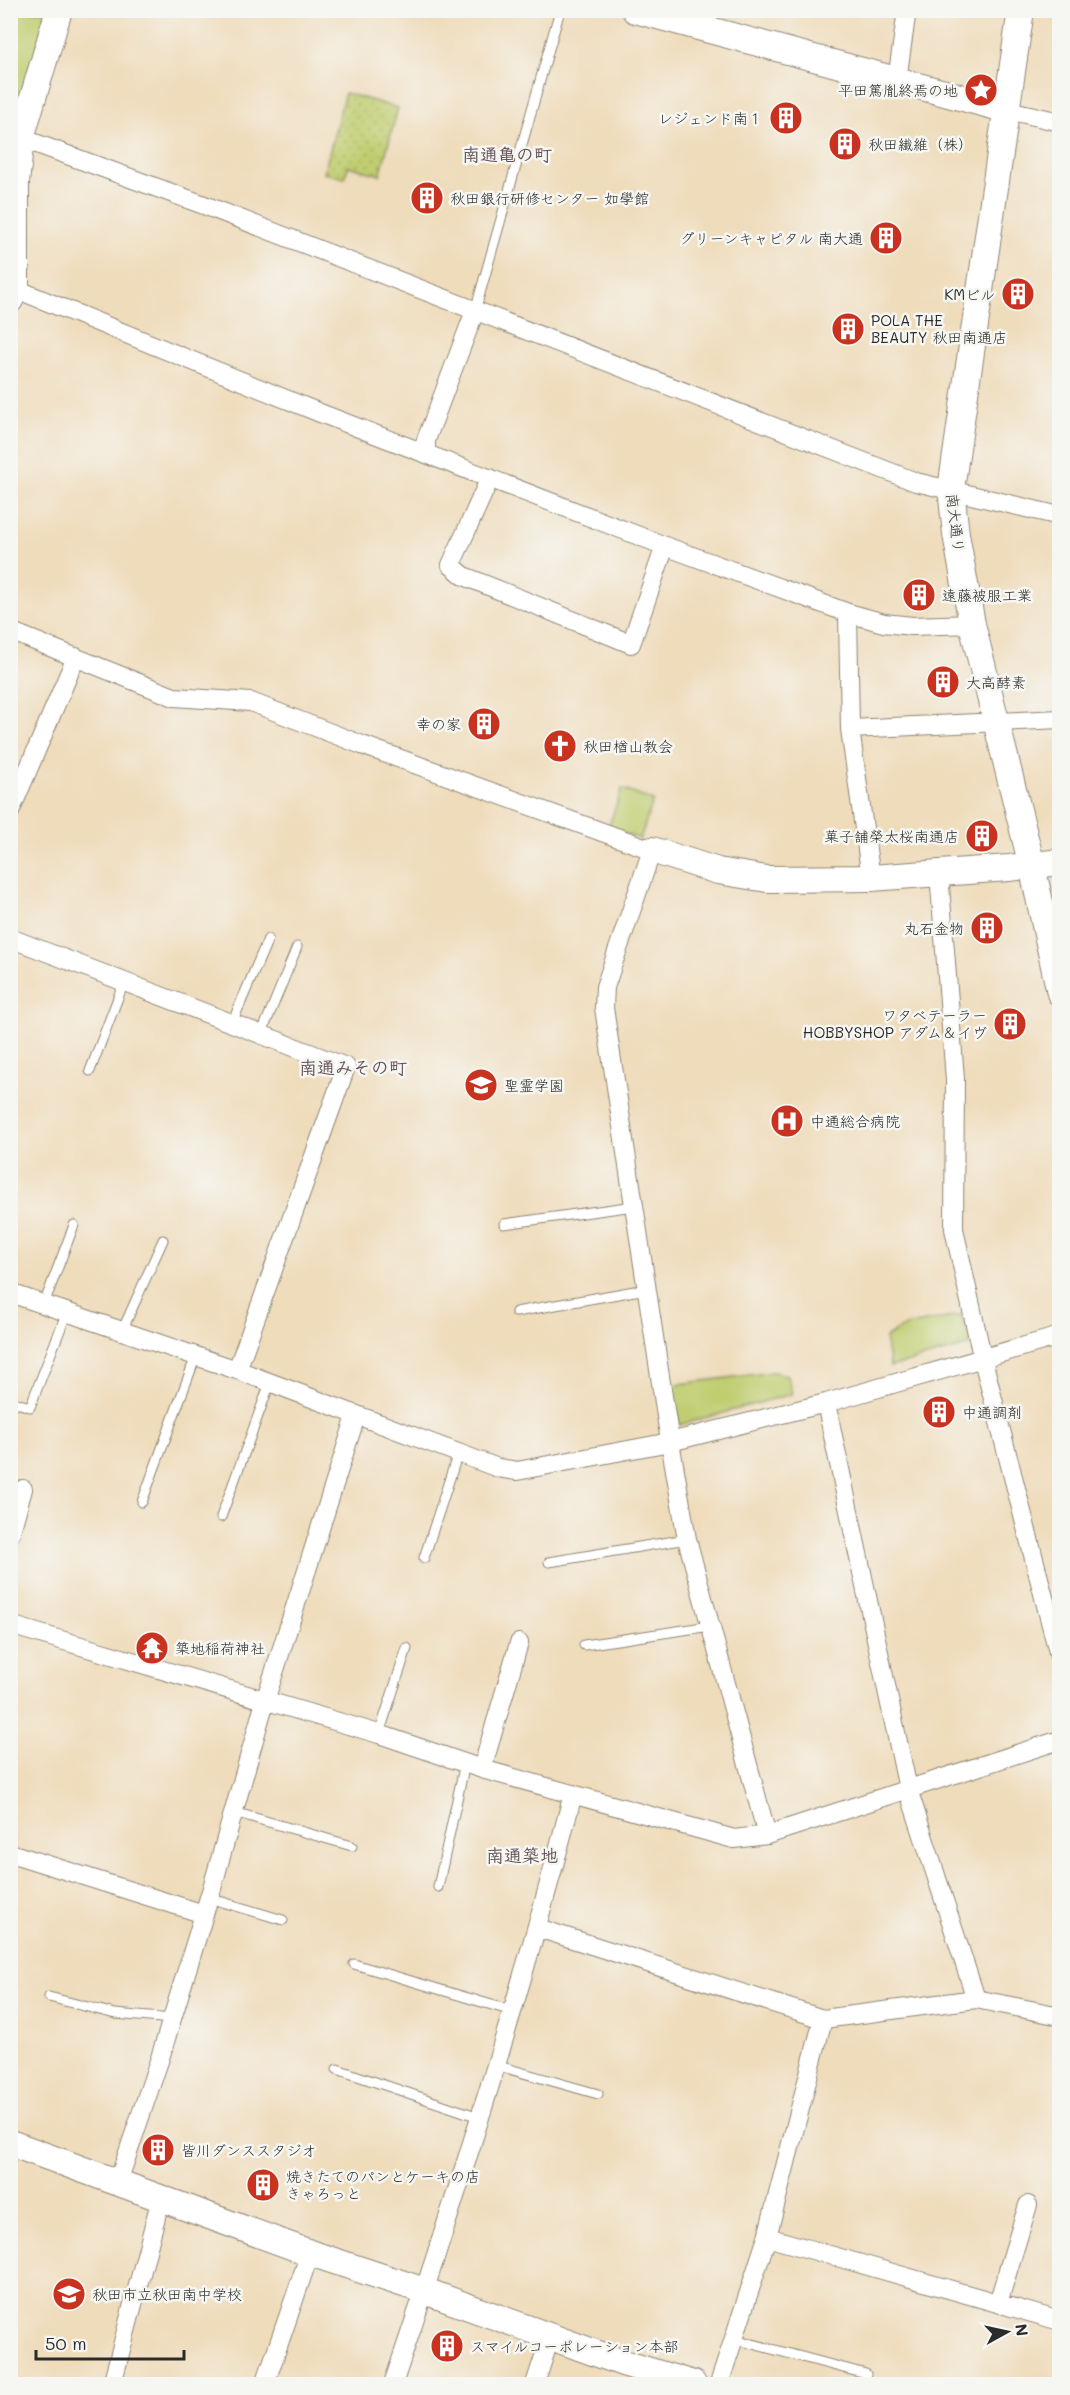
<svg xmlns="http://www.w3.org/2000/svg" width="1070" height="2395" viewBox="0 0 1070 2395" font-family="Mali,'Klee One',sans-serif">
<defs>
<pattern id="grass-dots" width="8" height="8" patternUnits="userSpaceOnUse" patternTransform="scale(1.5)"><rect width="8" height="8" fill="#c0cd6f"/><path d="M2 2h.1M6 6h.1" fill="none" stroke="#a5b060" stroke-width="1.8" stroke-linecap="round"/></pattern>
</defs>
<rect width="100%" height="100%" fill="#f6f6f2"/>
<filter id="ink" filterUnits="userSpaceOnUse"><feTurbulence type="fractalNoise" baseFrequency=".0167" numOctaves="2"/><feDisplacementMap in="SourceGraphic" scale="12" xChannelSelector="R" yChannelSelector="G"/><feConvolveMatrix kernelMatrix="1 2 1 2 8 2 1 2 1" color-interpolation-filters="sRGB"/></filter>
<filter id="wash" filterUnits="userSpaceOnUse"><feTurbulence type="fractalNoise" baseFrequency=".008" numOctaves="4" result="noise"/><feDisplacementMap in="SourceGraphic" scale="24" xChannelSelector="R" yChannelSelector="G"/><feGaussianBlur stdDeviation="1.35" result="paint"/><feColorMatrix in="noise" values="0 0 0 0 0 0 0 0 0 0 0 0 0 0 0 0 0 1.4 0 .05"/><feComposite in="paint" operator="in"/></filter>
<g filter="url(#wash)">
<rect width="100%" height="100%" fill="#efdcbb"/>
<path fill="url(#grass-dots)" stroke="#767c4d" stroke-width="1.5" d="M345 93 398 108 380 175 348 166 345 178 324 173Z"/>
<path fill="#c0cd6f" stroke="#767c4d" stroke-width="1.5" d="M11 11H47L11 147Z
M622 789 653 801 640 839 608 828Z
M961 1315 971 1345 890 1367 885 1338 905 1326Z
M773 1372 787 1375 792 1394 679 1425 672 1385Z"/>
</g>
<g filter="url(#ink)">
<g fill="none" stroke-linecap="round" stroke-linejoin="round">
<g stroke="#8d8473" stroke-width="11">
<path id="lane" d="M475 311 560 10
M232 1023 268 939
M261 1035 297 947
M90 1071 124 982
M504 1224 634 1206
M44 1304 74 1225
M516 1312 646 1289
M122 1331 163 1240
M10 1401 30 1407 67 1312
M142 1502 196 1356
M221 1517 270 1383
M424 1558 458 1453
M549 1562 687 1539
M584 1645 710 1626
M379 1734 407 1648
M234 1812 352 1846
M438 1887 465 1763
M209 1898 283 1920
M354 1964 512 2011
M49 1997 115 2014 172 2019
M495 2065 598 2094
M337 2069 479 2117
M734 2339 866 2374"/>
</g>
<g stroke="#8d8473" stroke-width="20">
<path id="street" d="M897 80 907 10
M1008 110 1060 122
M21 138 204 205 916 482 1060 516
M16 289 320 413 665 546 848 613 884 623 912 626 972 624
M426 452V440L475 311
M490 478 451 565 464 576 631 644 665 546
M848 613 850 729 871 878
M10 631 174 697 251 702 362 745 652 850 605 987 604 1008 670 1442 687 1539 767 1835
M850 729 1060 719
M10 812 76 657
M939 873 955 1079 954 1229 982 1356 1060 1660
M10 938 346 1067 237 1370
M10 1293 237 1370 498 1468 517 1471 670 1442 826 1403 1060 1336
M826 1403 908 1789 976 1999
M10 1535 23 1489
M10 1625 379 1734 482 1769 734 1839 767 1835 1060 1740
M482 1769 519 1643
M10 1853 204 1914
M538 1928 823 2019 976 1999 1060 2016
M118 2182 160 2058 212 1888 265 1701 356 1416
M767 2237 1060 2321
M998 2303 1028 2205
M112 2384 161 2198
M265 2384 310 2253
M393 2384C459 2190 521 1993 573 1794
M535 2384 550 2338
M719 2384 767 2237 823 2019"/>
</g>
<g stroke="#8d8473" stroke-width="28">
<path id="secondary" d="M635 10 1008 110
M1021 10 951 489 956 534 972 624 1032 866 1060 993
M10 300 16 289V183L21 138 59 10
M652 850 718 871 767 879 871 878 1009 868 1060 862
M10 2143 310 2253 425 2291 623 2363 693 2384"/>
</g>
<use href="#lane" stroke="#fff" stroke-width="9"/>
<use href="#street" stroke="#fff" stroke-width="18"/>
<use href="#secondary" stroke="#fff" stroke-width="26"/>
</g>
</g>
<defs>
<g id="sight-disc" transform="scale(1.725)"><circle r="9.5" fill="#c8321e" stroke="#f6f6f2"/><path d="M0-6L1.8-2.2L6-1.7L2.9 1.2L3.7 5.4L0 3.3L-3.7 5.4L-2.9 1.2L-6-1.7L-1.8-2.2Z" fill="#fff"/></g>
<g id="building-disc" transform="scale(1.725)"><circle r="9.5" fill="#c8321e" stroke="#f6f6f2"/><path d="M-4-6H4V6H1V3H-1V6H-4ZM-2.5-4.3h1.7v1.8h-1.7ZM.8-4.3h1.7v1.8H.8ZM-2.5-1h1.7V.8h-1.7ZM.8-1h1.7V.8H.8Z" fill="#fff"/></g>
<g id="church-disc" transform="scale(1.725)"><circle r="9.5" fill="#c8321e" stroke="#f6f6f2"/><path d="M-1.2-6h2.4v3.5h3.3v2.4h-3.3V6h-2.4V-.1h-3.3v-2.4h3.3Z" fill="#fff"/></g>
<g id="school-disc" transform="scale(1.725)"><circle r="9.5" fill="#c8321e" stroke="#f6f6f2"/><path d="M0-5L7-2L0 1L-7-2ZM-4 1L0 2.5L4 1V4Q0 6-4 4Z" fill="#fff"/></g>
<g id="hospital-disc" transform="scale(1.725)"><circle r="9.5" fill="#c8321e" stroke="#f6f6f2"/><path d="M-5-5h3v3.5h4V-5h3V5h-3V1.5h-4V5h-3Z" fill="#fff"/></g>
<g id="temple-disc" transform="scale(1.725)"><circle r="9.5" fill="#c8321e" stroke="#f6f6f2"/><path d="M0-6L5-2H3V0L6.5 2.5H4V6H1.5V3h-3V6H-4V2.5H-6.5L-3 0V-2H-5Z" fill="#fff"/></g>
</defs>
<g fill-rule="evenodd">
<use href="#sight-disc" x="981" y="90"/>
<use href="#building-disc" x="786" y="118"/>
<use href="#building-disc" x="845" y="144"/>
<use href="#building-disc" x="427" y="198"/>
<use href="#building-disc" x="886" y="238"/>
<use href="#building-disc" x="1018" y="294"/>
<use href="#building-disc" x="848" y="329"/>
<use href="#building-disc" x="919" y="595"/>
<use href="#building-disc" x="943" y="682"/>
<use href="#building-disc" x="484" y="724"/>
<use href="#church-disc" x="560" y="746"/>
<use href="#building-disc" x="982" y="836"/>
<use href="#building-disc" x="987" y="928"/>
<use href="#building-disc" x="1010" y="1024"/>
<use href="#school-disc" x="481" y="1085"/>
<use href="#hospital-disc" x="787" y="1121"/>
<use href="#building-disc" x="939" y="1412"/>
<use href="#temple-disc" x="152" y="1648"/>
<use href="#building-disc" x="158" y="2150"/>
<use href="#building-disc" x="263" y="2185"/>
<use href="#school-disc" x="69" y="2294"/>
<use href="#building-disc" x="447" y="2346"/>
</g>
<g text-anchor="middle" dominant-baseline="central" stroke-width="5" stroke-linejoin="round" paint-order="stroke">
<g font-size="15" fill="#2b2b2b" stroke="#f6f6f2" text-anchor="start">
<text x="958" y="90" text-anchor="end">平田篤胤終焉の地</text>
<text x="763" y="118" text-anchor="end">レジェンド南１</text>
<text x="868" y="144">秋田繊維（株）</text>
<text x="450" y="198">秋田銀行研修センター 如學館</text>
<text x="863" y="238" text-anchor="end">グリーンキャピタル 南大通</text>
<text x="995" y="294" text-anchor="end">KMビル</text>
<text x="871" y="320">POLA THE<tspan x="871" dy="17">BEAUTY 秋田南通店</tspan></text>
<text x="942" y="595">遠藤被服工業</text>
<text x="966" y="682">大高酵素</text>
<text x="461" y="724" text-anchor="end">幸の家</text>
<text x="583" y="746">秋田楢山教会</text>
<text x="959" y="836" text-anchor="end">菓子舗榮太桜南通店</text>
<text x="964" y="928" text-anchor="end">丸石金物</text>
<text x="987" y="1015" text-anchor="end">ワタベテーラー<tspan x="987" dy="17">HOBBYSHOP アダム＆イヴ</tspan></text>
<text x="504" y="1085">聖霊学園</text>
<text x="810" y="1121">中通総合病院</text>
<text x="962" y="1412">中通調剤</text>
<text x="175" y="1648">築地稲荷神社</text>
<text x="181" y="2150">皆川ダンススタジオ</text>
<text x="286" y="2176">焼きたてのパンとケーキの店<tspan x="286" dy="17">きゃろっと</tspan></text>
<text x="92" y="2294">秋田市立秋田南中学校</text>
<text x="470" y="2346">スマイルコーポレーション本部</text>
</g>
<g font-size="15" fill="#2b2b2b" stroke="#f6f6f2">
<text transform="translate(956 523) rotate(83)">南大通り</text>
</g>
<g font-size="18" font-weight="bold" fill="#655259" stroke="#f6f6f2">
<text x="507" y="154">南通亀の町</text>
<text x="353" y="1067">南通みその町</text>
<text x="522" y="1855">南通築地</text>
</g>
</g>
<rect width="1070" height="2395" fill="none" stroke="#f6f6f2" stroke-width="36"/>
<g transform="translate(1007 2332) rotate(82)" stroke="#f6f6f2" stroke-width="4.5" paint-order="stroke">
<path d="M0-4.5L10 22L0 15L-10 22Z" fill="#2b2b2b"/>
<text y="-9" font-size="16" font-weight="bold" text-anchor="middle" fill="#2b2b2b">N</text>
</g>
<path d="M36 2350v9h148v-9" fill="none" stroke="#2b2b2b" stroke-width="3"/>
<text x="45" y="2350" font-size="18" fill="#2b2b2b" stroke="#f6f6f2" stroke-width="4.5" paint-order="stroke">50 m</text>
</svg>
